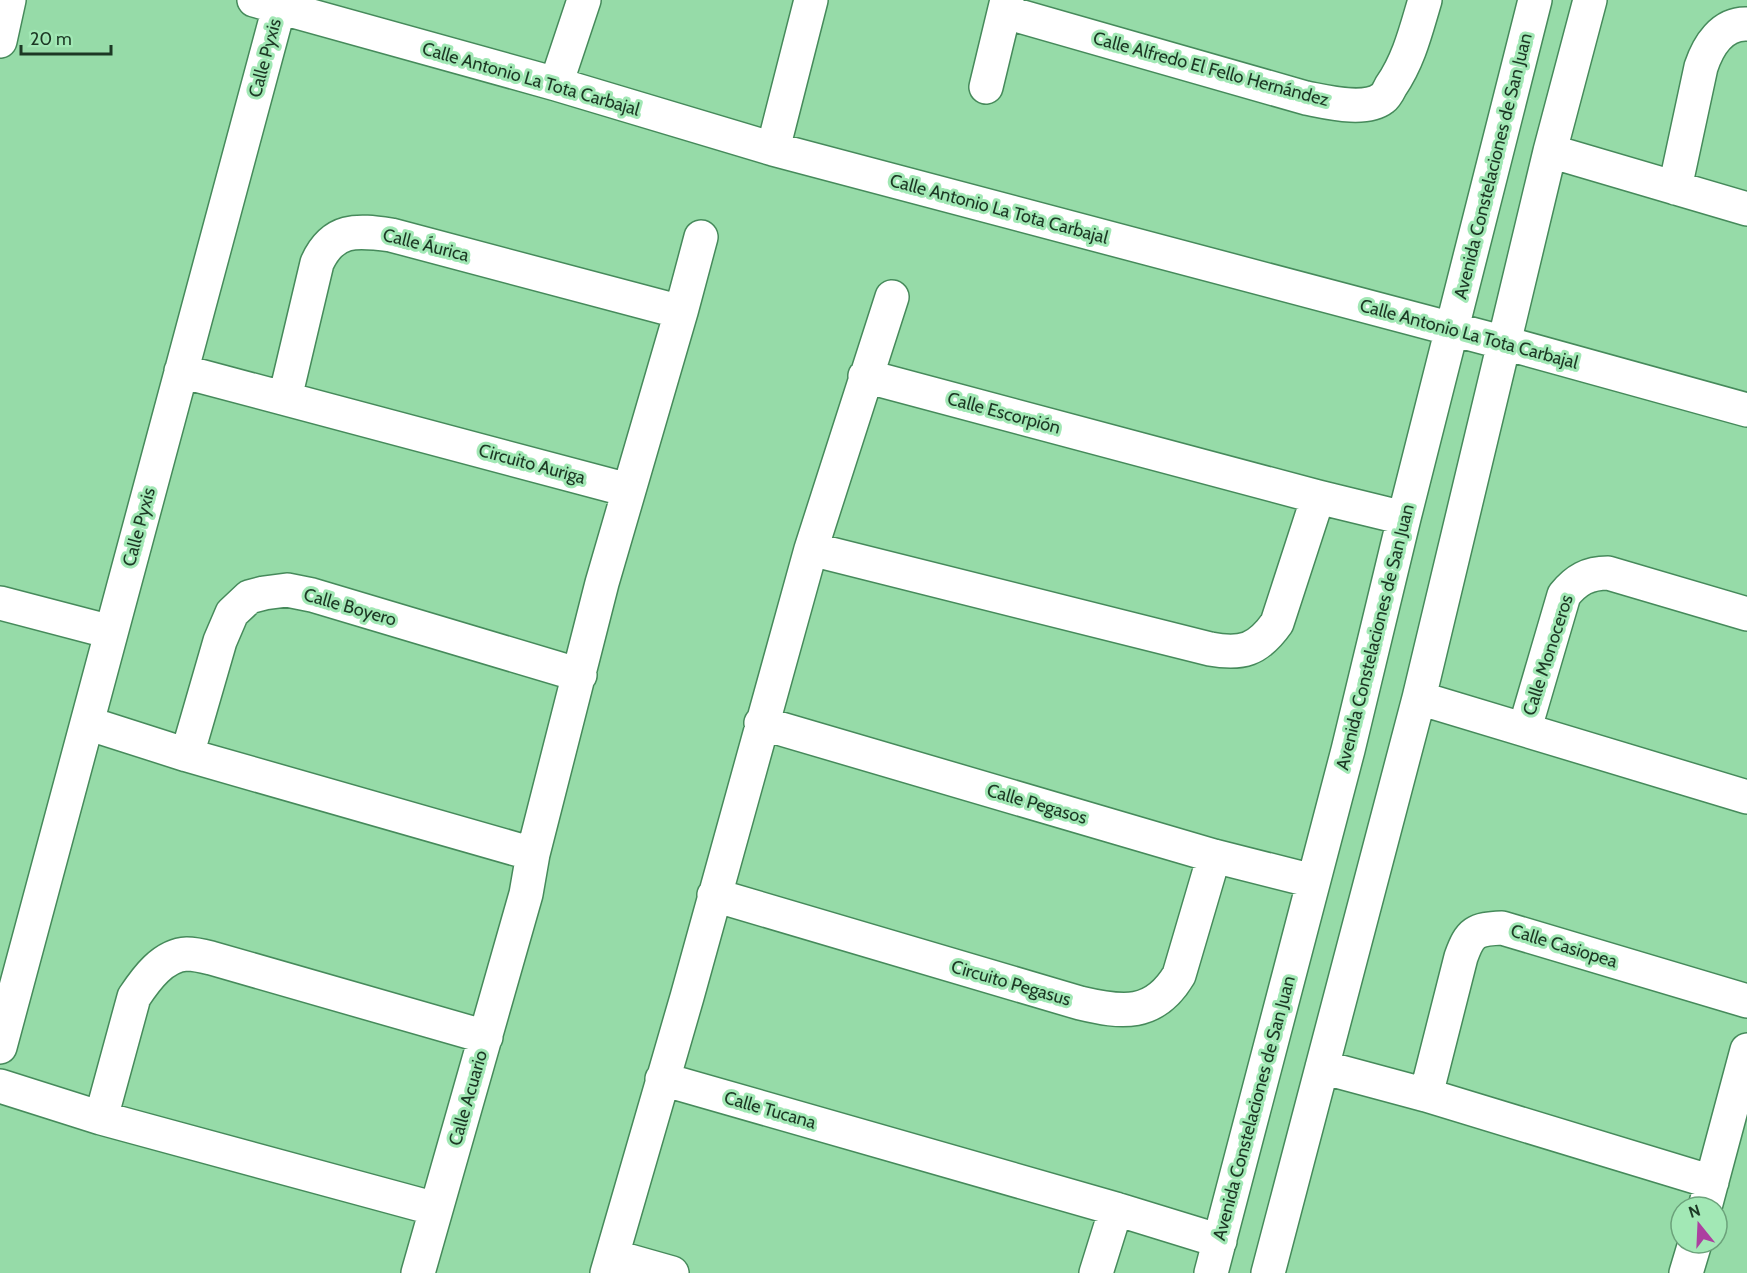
<svg xmlns="http://www.w3.org/2000/svg" width="1747" height="1273" viewBox="0 0 1747 1273" font-family="Cabin,sans-serif">
<rect width="100%" height="100%" fill="#96dba8"/>
<g fill="none" stroke-linecap="round" stroke-linejoin="round">
<g stroke="#468a5b" stroke-width="36">
<path id="minor" d="M254 0 556 84 773 149 1505 343 1747 410
M1005 12 1306 98C1327 102 1365 112 1383 98 1386 96 1389 90 1391 86 1409 60 1416 30 1425 0
M0 41 9 0
M556 84 584 0
M986 87 1007 0
M773 149 811 0
M1550 151 1747 209
M1675 188 1701 67C1708 46 1722 23 1747 24
M181 371 628 490
M865 376 1318 497 1404 518
M285 398 317 263C333 228 356 230 391 235L681 312
M811 549 1210 649C1242 655 1258 650 1277 623L1318 497
M0 603 111 632
M1419 698 1747 797
M87 723 187 755 533 854
M761 723 1214 856 1313 881
M1525 728 1564 595C1576 580 1588 573 1608 573L1747 614
M187 755 220 641 232 613 249 597 264 593 287 590 312 595 580 675
M714 895 1080 1003C1122 1013 1154 1017 1179 975L1214 856
M0 1047 281 0
M1322 1067 1426 1095 1712 1182
M662 1079 1116 1209 1220 1241
M0 1086 101 1118 436 1209
M1426 1095 1461 957C1470 932 1475 929 1502 928L1747 1001
M101 1118 134 997C146 979 163 955 187 954 195 954 203 956 211 958L486 1037
M1705 1207 1747 1050
M612 1256 672 1273
M418 1273 526 894 533 854 602 583 681 312 701 237
M607 1273 687 997 811 549 892 297
M1096 1273 1116 1209
M1211 1273 1348 750 1404 518 1535 0
M1268 1273 1419 698 1550 151 1590 0
M1686 1273 1695 1243"/>
</g>
<use href="#minor" stroke="#fff" stroke-width="33"/>
</g>
<g text-anchor="middle" dominant-baseline="central" stroke-width="6" stroke-linejoin="round" paint-order="stroke">
<g font-size="18" fill="#1c3824" stroke="#a2e8b5">
<text transform="translate(265 58) rotate(-75)">Calle Pyxis</text>
<text transform="translate(1211 69) rotate(15)">Calle Alfredo El Fello Hernández</text>
<text transform="translate(531 79) rotate(16)">Calle Antonio La Tota Carbajal</text>
<text transform="translate(1493 166) rotate(-76)">Avenida Constelaciones de San Juan</text>
<text transform="translate(999 209) rotate(15)">Calle Antonio La Tota Carbajal</text>
<text transform="translate(426 245) rotate(14)">Calle Áurica</text>
<text transform="translate(1469 334) rotate(15)">Calle Antonio La Tota Carbajal</text>
<text transform="translate(1004 413) rotate(15)">Calle Escorpión</text>
<text transform="translate(532 464) rotate(15)">Circuito Auriga</text>
<text transform="translate(139 527) rotate(-75)">Calle Pyxis</text>
<text transform="translate(350 607) rotate(16)">Calle Boyero</text>
<text transform="translate(1375 637) rotate(-76)">Avenida Constelaciones de San Juan</text>
<text transform="translate(1548 655) rotate(-72)">Calle Monoceros</text>
<text transform="translate(1037 804) rotate(16)">Calle Pegasos</text>
<text transform="translate(1564 946) rotate(17)">Calle Casiopea</text>
<text transform="translate(1011 983) rotate(16)">Circuito Pegasus</text>
<text transform="translate(468 1098) rotate(-74)">Calle Acuario</text>
<text transform="translate(1254 1108) rotate(-75)">Avenida Constelaciones de San Juan</text>
<text transform="translate(770 1110) rotate(16)">Calle Tucana</text>
</g>
</g>
<g transform="translate(1699 1225) rotate(342)"><circle r="28" fill="#a2e8b5" stroke="#6ca27b" stroke-width="1.5"/>
<path d="M0-4.5L10 22L0 15L-10 22Z" fill="#ac40a0"/>
<text y="-9" font-size="16" font-weight="bold" text-anchor="middle" fill="#1c3824">N</text>
</g>
<path d="M21 45v9h90v-9" fill="none" stroke="#1c3824" stroke-width="3"/>
<text x="30" y="45" font-size="18" fill="#1c3824" stroke="#a2e8b5" stroke-width="4.5" paint-order="stroke">20 m</text>
</svg>
